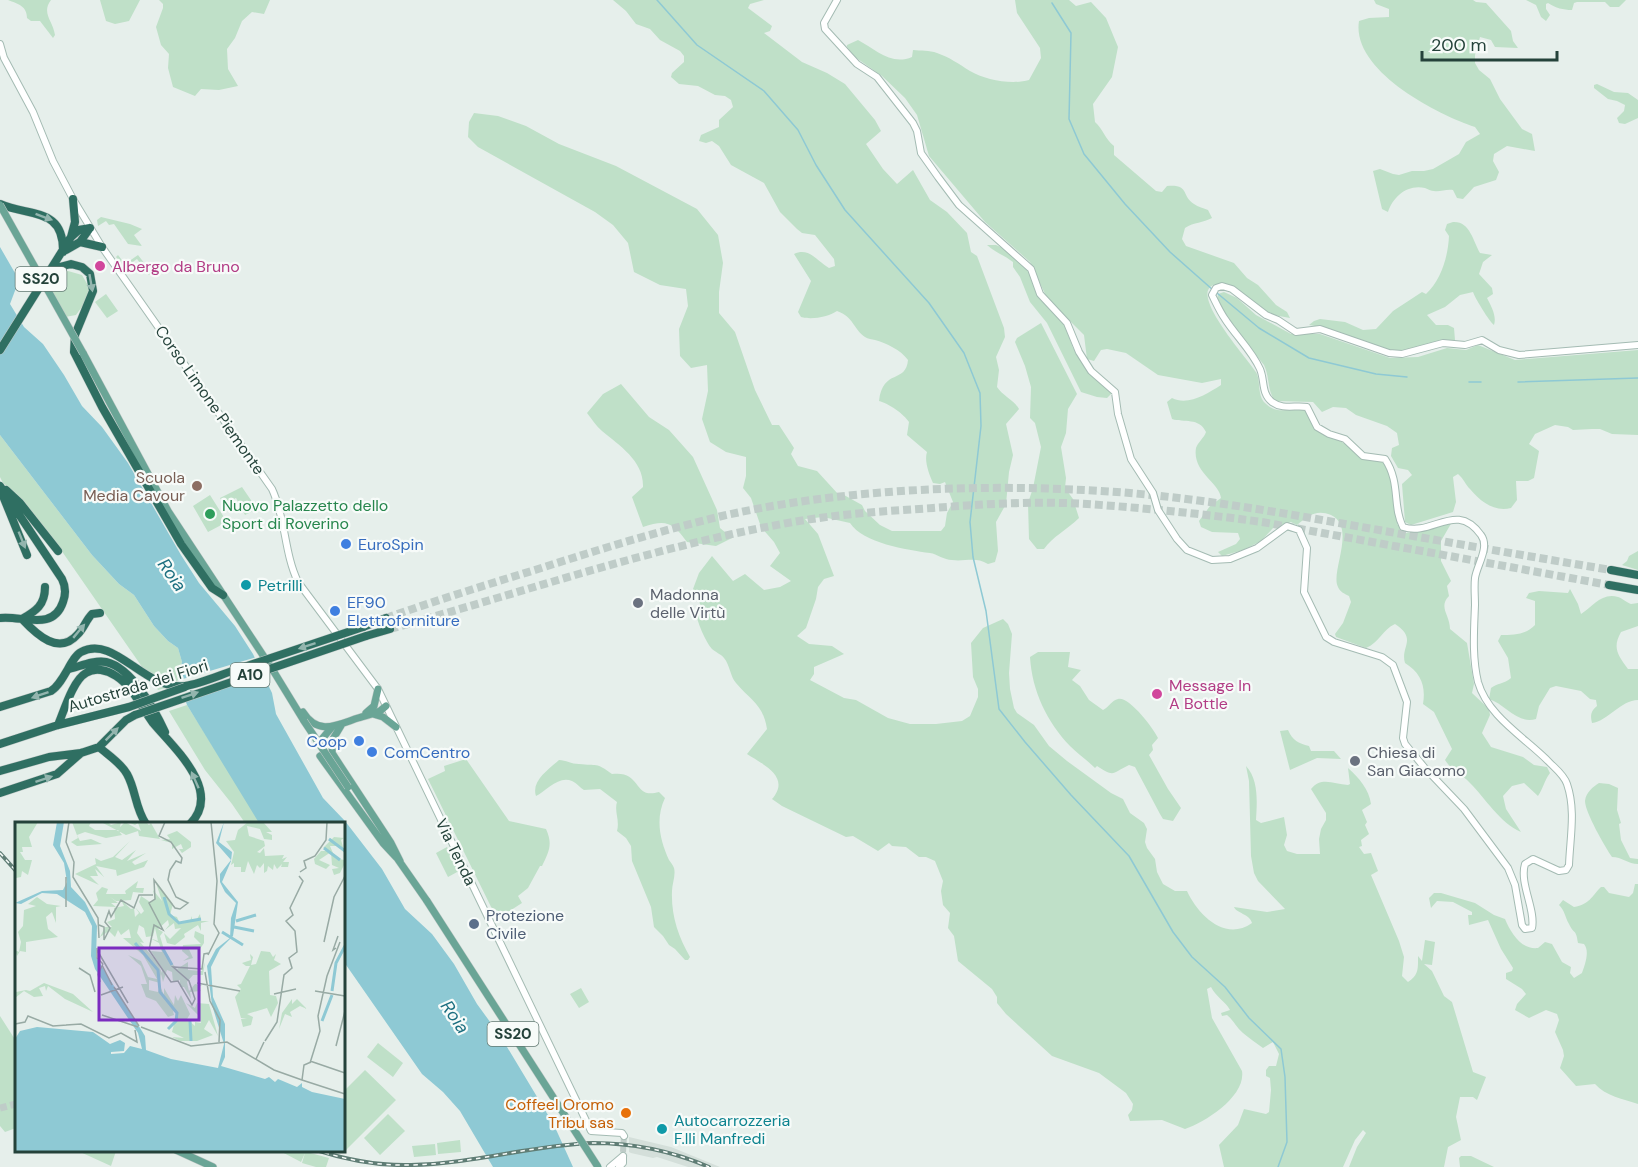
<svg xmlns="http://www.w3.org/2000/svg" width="1638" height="1167" viewBox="0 0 1638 1167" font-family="'DM Sans',sans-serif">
<rect width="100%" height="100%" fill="#e6efeb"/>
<path fill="#d4dfda" d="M629 1137 671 1147 720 1167H688L657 1157 653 1158 631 1153 629 1152Z"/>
<path fill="#bfe0c8" d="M8 0H51C41 13 53 21 55 35L53 38 40 21H31L27 18C27 6 18 4 8 0Z
M100 0H140L129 21 115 24 106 21Z
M159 0H270L264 14 252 12 242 21 235 38 227 49 228 69 238 86 219 90 201 89 195 96 173 87 168 68 169 54 161 45 156 27 163 8V4Z
M613 0H764L750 4 748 8 772 26 770 31 764 33 802 62 827 73 845 84 875 120 881 131 866 144 883 169 897 184 913 170 930 200 947 212 967 233 971 252 977 256 1004 328 1005 337 996 357 999 370 997 387C1003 396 1014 400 1019 409L1006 424 1013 455 1009 472 1006 504 996 522 998 551 995 562 988 564C975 556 965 562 952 560 944 560 937 554 930 553 907 550 863 543 850 523L823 517 805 519 818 534 834 576 824 579 818 587 816 599 806 628 797 636 809 644 832 646 844 654 814 667V674L810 680 844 698 856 700 888 718 910 724H936L962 721 970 716 978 697V689L973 677 971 643 983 628 1003 619 1008 624 1012 634 1009 673 1010 689 1014 708 1017 713 1034 725 1049 746 1067 761 1111 793 1123 799 1130 813 1144 823 1147 829 1145 842 1147 848 1155 859 1157 872 1163 884 1175 891H1187C1198 915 1225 942 1252 923 1250 914 1236 913 1234 907L1267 912 1285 909 1258 881 1254 873 1251 856 1249 781 1246 766C1259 780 1257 803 1256 820L1261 823 1284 817 1287 835 1284 845 1287 851 1297 854H1320L1319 839 1321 829 1326 820V813L1311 789C1321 776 1334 784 1348 785L1350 784 1348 768C1359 778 1369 789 1371 804L1362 810 1367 822 1365 825 1369 834 1361 840 1362 846 1359 847 1364 854 1371 853 1378 871 1371 875 1399 941 1404 957 1402 976 1408 982C1419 975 1418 968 1418 956L1422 961 1425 940 1435 942 1432 965 1424 964 1432 971 1444 996 1452 1002 1473 1072 1486 1077 1477 1100 1473 1097H1460L1456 1117 1461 1140 1448 1147 1444 1167H1349L1357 1147 1366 1133 1363 1130 1355 1140 1343 1167H1224L1219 1145 1238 1125 1244 1109 1266 1114 1269 1112 1271 1090 1270 1078 1266 1076V1070L1269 1066H1276L1279 1054 1273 1042 1263 1048C1256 1043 1249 1038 1243 1033 1236 1027 1234 1021 1227 1015L1222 1016 1221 1013 1230 1010C1225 1001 1216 997 1211 987L1207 989 1212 1018 1242 1071C1246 1096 1206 1122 1185 1129L1162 1120 1130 1121 1128 1115 1132 1110 1133 1104 1126 1093 1099 1073 1052 1056 1006 1014 997 1003V997L992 989 958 961 954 936 948 928 950 913 943 905 941 891 943 881 935 861 926 857H919L906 847 892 846 889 843 878 851 853 836 846 837 782 806 772 799C791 777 764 765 747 754L767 729C763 704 751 701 736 683 730 676 730 665 724 658 721 654 715 652 712 649 706 643 695 618 696 610L701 606 693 589 699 573 712 556 733 581 745 574 764 590 780 587 791 581 770 566 780 553 774 542 761 527 751 498 743 488 746 476V457L726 452 710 442 702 419 708 391 707 365 691 368 680 356 679 329 688 306 686 289 660 285 634 272 628 243 613 225 595 212 478 147 468 137 469 122 474 113 498 116 526 126 559 144 616 166 697 209 718 235 723 263 719 292V313L735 332 755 390 772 425H779L794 448 791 454 798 466 817 471 838 494 844 495 862 505 865 511 880 525 892 531H941L945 526 947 513 953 502 945 482 940 484 933 483C929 474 924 461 927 452L907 435 909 422C904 414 888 403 879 401 883 368 906 384 908 360 901 350 886 343 875 340 872 339 868 339 865 337 854 330 854 317 837 311 828 317 812 320 801 317L798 312 811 281 794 254C809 247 817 261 829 268L835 266 834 259 815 235 802 233 797 229 780 212 764 183 731 165 719 146 712 141 706 143 699 141 701 135 719 127V120L733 107 731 100 725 96 715 95 698 86 679 84 671 77 672 73 684 62V56L680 51 660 40 650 29 636 24 626 11Z
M1015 0H1069L1076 6 1091 2 1106 18 1118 47 1112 77 1093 104 1095 122C1103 129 1105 139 1114 146V155L1156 191 1162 192 1167 186C1190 184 1181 196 1194 204 1198 207 1204 208 1208 210L1212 218C1203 223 1194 222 1185 228L1182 239 1186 246 1234 263 1247 278 1258 285 1276 305 1287 312 1290 318 1268 314 1223 284C1176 281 1250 361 1256 372 1261 381 1257 395 1265 403 1279 417 1293 406 1304 410 1310 411 1312 419 1315 424 1326 436 1346 440 1359 457L1380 460 1385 464 1393 486 1397 524 1405 533 1425 531 1452 522 1441 541V561L1451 581 1447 586 1449 596C1438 607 1450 615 1450 629L1467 643 1474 684 1472 693 1489 709 1490 715 1482 733 1491 747 1523 757 1534 765 1547 767 1550 773C1544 781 1543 789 1538 796L1524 783 1512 786 1503 796 1506 809 1521 832C1499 822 1486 799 1470 783 1462 774 1451 770 1445 760L1452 749 1434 712 1423 704C1426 686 1421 673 1405 663 1400 647 1418 639 1395 624 1383 629 1379 643 1366 648L1336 637 1335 634 1343 623 1351 602 1349 596C1345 594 1340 592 1338 587 1330 572 1357 527 1331 515 1316 509 1308 516 1297 525L1291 522 1274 527 1261 541 1243 550 1222 556 1218 552 1236 544 1240 539 1238 533 1212 532 1201 527 1199 521 1210 506 1221 498C1220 483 1192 472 1196 448 1198 442 1204 438 1206 432 1199 417 1184 423 1172 419L1167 402 1172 398C1188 406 1207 394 1221 385V379L1202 383 1158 375 1126 353 1107 349 1101 350 1094 361 1087 359 1084 335 1047 298 1030 262 985 222 929 156 917 115 905 98 882 76 855 57 847 47V45L858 40C875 49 891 66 912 57L913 50C921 51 929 50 937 53 949 57 959 64 970 71 985 80 1012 85 1029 80L1041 58 1040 48 1017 13Z
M1374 0H1473L1476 2 1486 3 1511 31 1513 41 1518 48 1495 47 1491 40 1480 37 1475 55V63L1479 70 1490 79 1500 99 1522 129 1532 134 1535 151 1507 146 1494 154 1493 161 1499 172 1496 180 1474 187 1463 199 1457 198 1453 190C1446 189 1440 192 1434 191 1431 191 1428 189 1425 188 1407 184 1393 197 1388 212L1382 209 1373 171 1380 169 1393 174 1399 175 1412 171H1424L1433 169 1459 154 1466 142 1480 134 1475 127C1436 114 1351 70 1359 21L1369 18 1389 17V9L1376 4Z
M1526 0H1626L1619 7H1610L1605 2H1577L1574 3 1572 10C1563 10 1556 8 1548 3L1546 4V9L1550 15 1546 21 1541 17 1536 5Z
M1597 84 1614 92 1628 93 1638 100V118L1625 124 1619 123 1617 118 1624 111 1625 105 1617 101 1608 99 1594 88V85Z
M101 217 130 224 142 229 134 235 142 246 128 244 114 224 109 225 106 221 98 226 97 220Z
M1453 222C1470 221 1473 241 1480 253L1492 255 1483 262 1479 274 1492 288 1493 294 1487 298C1491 306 1497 316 1494 325 1489 321 1475 298 1473 292L1460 295 1445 307 1427 315 1436 325H1448L1454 328 1455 340 1429 344 1403 352 1391 351 1327 328 1309 325 1314 321 1320 319 1345 322 1363 330 1376 329 1393 311 1422 292 1426 294C1441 280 1448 257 1449 236L1445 230 1447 224Z
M987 245H996L1003 248 1029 270 1038 297 1064 324 1073 348 1084 366 1113 392 1107 398 1097 397 1081 392 1047 323 1030 302 1020 277 1013 267V262C1004 255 996 253 987 245Z
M118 255 125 264 138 255 152 273 149 275 137 259 124 268 116 257Z
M68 271 82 275 90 289 84 304 76 315 65 317 50 287 57 276Z
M1224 292 1237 298 1256 315 1291 334H1320L1390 358 1418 357 1447 348 1466 350 1478 345 1515 360 1638 350V435L1612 434 1600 429H1592L1573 430 1568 427 1555 425 1535 434 1529 444 1539 451 1534 478 1528 481H1516L1517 500 1511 508C1494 512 1481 502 1470 489 1465 484 1464 479 1458 474L1453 477 1456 502 1453 512 1411 525 1405 522 1402 484 1412 475 1408 470 1398 468 1391 456 1392 448 1399 445 1397 433 1387 426 1356 415 1346 408 1333 407 1322 412 1313 402 1275 401C1267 390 1270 378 1264 365L1240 335 1217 301 1218 294Z
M106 294 118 311 107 318 95 302Z
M1041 323 1077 394 1068 409 1066 433 1061 447 1066 478 1065 488 1073 499 1079 518C1068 529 1052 537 1044 549H1037L1029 539 1028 503 1033 488 1041 447 1035 423 1030 418 1031 387 1025 366 1015 342 1017 338Z
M621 384 649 417 669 430 693 457 717 510 720 528 732 538 716 546 687 542C673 523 667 519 643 527L632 497 643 487C644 461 620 446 602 431 596 426 592 419 587 413L603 394Z
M0 435 92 555 119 584 134 595 154 626 168 641 178 648 182 662 178 678 180 684 158 690 61 550 19 497 3 483 0 477Z
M242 487 257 509 245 515 236 498 224 504 220 498Z
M210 495 227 522 208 532 193 506Z
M1638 551V570L1622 565 1627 561 1629 556Z
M1570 589 1578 604 1581 614C1592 607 1602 592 1618 597 1622 598 1626 602 1631 604L1638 603V626L1621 632C1612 648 1618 655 1628 669H1638V700C1621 700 1608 721 1592 723 1590 715 1591 711 1597 706L1596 700 1590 699 1581 691 1556 686 1550 688 1539 706 1536 719C1518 725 1505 704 1489 699L1491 688C1497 683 1504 684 1511 678L1508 658 1498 641 1501 635C1514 635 1527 634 1535 625V601L1526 598 1529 593 1539 591 1568 593Z
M1038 652H1070L1068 667 1081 670 1072 680 1080 686 1089 700 1103 710C1109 707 1112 700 1118 699 1129 696 1153 728 1158 738L1152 745 1153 750 1149 755 1168 789 1181 808 1173 821 1163 819 1160 814 1135 767 1129 765C1112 773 1115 778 1097 766L1095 768C1087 760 1078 754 1070 746 1047 722 1032 691 1030 657Z
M187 705 256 815 259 823H245L232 804 205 770 169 711Z
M1288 730C1293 741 1298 743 1309 746L1311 751H1334L1341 759 1317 758 1290 770 1280 731Z
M466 759 509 821 546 829C553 844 549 852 542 866H540L528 888 518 896 522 903 497 919 428 779 445 771 444 766Z
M559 760C566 760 571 764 579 764 597 766 596 762 612 774 642 770 633 800 659 792L665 798C655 819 660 840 669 860 671 863 673 865 674 868 676 875 672 884 672 891 671 915 678 936 690 957L688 960H685L675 949 669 945 663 936 654 927 651 907 632 861 631 846 626 838 617 831C620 820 614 812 617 802L600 789 584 790C580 788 577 783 572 781 559 775 546 791 536 796 531 781 548 770 559 760Z
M1599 783 1609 784 1618 788 1617 810 1621 823 1619 824 1621 840 1630 858 1638 859V864C1628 864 1622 857 1612 857 1605 847 1585 812 1585 801 1586 792 1593 787 1599 783Z
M447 847 459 871 448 877 436 853Z
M1635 884H1638V1104C1624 1099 1605 1096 1595 1084L1576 1086 1560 1068 1564 1056 1563 1050 1555 1032 1559 1020 1557 1014 1546 1010 1529 1018 1515 1010 1517 1004 1526 994 1522 989 1506 979V973L1512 971 1513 968 1501 949 1488 920 1469 925 1468 915H1472V912L1453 902 1437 901 1431 908 1429 898 1434 893H1441L1475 903 1494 915 1505 919C1511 933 1521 950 1538 948L1545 942 1552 944 1562 962 1571 967 1570 973 1574 978 1582 973C1585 965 1590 951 1584 944L1578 943C1576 928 1574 935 1569 924 1565 917 1565 911 1559 905L1563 900 1574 907C1590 904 1591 897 1601 887H1604L1609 893 1629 897 1633 893Z
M581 988 589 1002 579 1008 570 994Z
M0 1016 16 1041V1128L5 1132 0 1126Z
M378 1043 403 1063 393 1077 367 1057Z
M365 1070 396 1100 346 1150 344 1147V1091Z
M388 1114 405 1131 380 1155 364 1138Z
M460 1140 461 1152 438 1154 437 1143Z
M435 1144 436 1155 414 1157 412 1146Z
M278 1150 303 1151 329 1158 326 1167H316L302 1163 305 1153 301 1162Z
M78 1151H116L111 1166Z
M1461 1156H1471L1494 1167H1460L1459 1158Z"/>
<path fill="#8ec9d4" d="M0 247 19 280 10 304 24 327 43 344 64 375 82 406 102 427 128 463 181 555 199 583 235 626 253 654 272 693 276 714 323 798 345 821 382 869 405 909 432 934 454 964 477 1004 501 1037 554 1125 573 1167H493L460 1111 443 1092 422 1074 344 962V824L259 823 187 705 178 678 182 662 178 648 168 641 154 626 134 595 119 584 92 555 0 435Z"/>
<path fill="#e6efeb" d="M257 657 265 673 183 702 176 681Z"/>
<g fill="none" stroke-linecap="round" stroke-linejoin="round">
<path stroke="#8ec9d4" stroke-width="1.5" d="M657 0 697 45 764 91 798 130 816 165 845 210 929 303 964 353 980 393 981 426 970 522 973 557 986 611 999 709 1025 742 1071 795 1129 856 1173 932 1192 957 1225 987 1249 1018 1281 1049 1285 1077 1287 1142 1278 1167
M1052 3 1071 33 1069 119 1084 154 1125 204 1170 252 1213 290
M1217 293 1259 328 1309 358 1376 374 1407 377
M1469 382H1481
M1518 382 1638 378"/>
<path stroke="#bfccc8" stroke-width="6" stroke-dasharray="6 3" stroke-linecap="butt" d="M623 1152 624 1136"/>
<path stroke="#bfccc8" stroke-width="7" stroke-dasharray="7 3.5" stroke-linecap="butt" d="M0 1108 16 1104"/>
<path stroke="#bfccc8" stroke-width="8" stroke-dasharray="8 4" stroke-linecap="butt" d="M386 618C435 601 485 585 535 570 597 550 659 531 722 516 837 490 967 484 1084 490 1170 494 1255 508 1339 523 1430 539 1520 555 1611 570
M390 629C524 592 656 546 793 522 839 514 886 511 933 508 983 504 1036 501 1087 504 1145 508 1204 514 1262 522L1609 585"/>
<g stroke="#a4bbb3" stroke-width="8">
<path id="secondary" d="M837 0 824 23 825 29 857 64 877 77 913 123 917 131 921 153 938 177 959 205 1031 269 1040 294 1067 323 1079 352 1091 371 1115 392 1118 414 1131 459 1153 493 1158 510 1177 539 1187 550 1212 560 1230 559 1257 548 1287 526 1299 530 1307 548 1304 592 1326 637 1334 642 1382 657 1393 665 1407 702 1403 738 1405 744 1424 767 1464 809 1508 868 1515 885 1522 925 1525 929 1532 928C1536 910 1519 883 1525 864L1533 859 1559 871 1566 870 1569 865C1570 838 1576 810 1567 784 1564 775 1556 769 1550 763 1526 738 1488 717 1478 682 1472 657 1474 631 1475 605 1475 596 1474 587 1475 578 1477 565 1490 547 1481 535 1456 500 1433 537 1403 527 1392 506 1401 483 1385 459L1363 456 1345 439 1329 434 1317 427 1307 407C1295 405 1283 410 1272 402 1261 393 1265 381 1260 369 1252 351 1236 336 1225 319 1220 312 1216 303 1212 295L1216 288 1222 286 1232 289 1266 315 1278 320 1296 332 1320 329 1389 353 1402 354 1443 343 1465 345 1482 340 1499 350 1519 355 1638 345
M0 44 4 58 33 112 53 161 73 199 102 247 272 489C286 519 284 553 298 582L378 689 591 1131 622 1133 624 1136
M610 1167 623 1156
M619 1167 623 1163V1156"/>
</g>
<g stroke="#c2cac8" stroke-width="8">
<path id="primary" d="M83 353 168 511 274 672 304 721
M303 712C318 736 337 725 358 718 365 716 373 714 380 711L386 706
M366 713 374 706 378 689
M373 714 383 717 396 727
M342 724 333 739 332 753 391 843 400 861
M322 739 332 727
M320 756 383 843 396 857
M397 858 427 901
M176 1150 213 1167"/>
</g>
<g stroke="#c2cac8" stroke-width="9">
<path id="highway" d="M0 204C30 217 64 207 63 252
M71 237 79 230 90 228
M80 242 102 247
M66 250 80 242 90 228
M52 269 71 264 82 267 90 274 93 291 75 335 74 352 102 407 181 544 212 588 223 595
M0 350 71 237 75 222 73 199
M0 486 62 579C66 587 66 594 63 602 53 632 22 615 0 618
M6 490 20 503 58 551
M1 491 27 555
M1611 570 1638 575
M1609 585 1638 590
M45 587C45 605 36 611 22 619 37 635 59 656 78 634 84 628 86 620 92 614L100 613
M363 627 386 618
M366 636 390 629
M69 669C81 666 94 660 106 662 132 668 155 710 165 732
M0 707 51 691C64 683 71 657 81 652 115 634 144 691 185 686 201 684 222 674 238 669
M58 725C64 711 73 680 86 673 95 667 107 670 116 676 133 687 141 707 153 723 174 748 223 791 190 824
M0 744 58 725 129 707
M99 747C108 755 121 763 127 774 136 790 135 808 146 824
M0 771 49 757 81 753 99 747 126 720 135 715
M0 793 57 774 81 753"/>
</g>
<use href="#secondary" stroke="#fff" stroke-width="6"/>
<use href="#primary" stroke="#6aa596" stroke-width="7"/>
<use href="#highway" stroke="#2f6f62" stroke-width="8"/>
<g stroke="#5f7d75" stroke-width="4">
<path id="rail" d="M0 853 16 871
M316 1150C347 1160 378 1166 411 1165 472 1164 532 1145 593 1143 634 1143 672 1151 709 1167"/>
</g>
<use href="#rail" stroke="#f7fbf9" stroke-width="1.5" stroke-dasharray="4.5" stroke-linecap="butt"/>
<g stroke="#c2cac8" stroke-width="8" stroke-linecap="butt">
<path id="primary-bridge" d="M0 205 83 353
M304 721 348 787
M427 901 598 1167"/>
</g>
<g stroke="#c2cac8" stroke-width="9" stroke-linecap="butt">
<path id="highway-bridge" d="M238 669 363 627
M129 707 185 687
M135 715 366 636"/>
</g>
<use href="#primary-bridge" stroke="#6aa596" stroke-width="7"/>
<use href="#highway-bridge" stroke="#2f6f62" stroke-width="8"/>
</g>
<defs><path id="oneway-solid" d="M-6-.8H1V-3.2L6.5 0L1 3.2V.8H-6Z" transform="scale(1.5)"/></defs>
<g fill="#93b5ae">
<use href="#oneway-solid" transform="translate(44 217) rotate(20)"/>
<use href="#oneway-solid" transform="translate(91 283) rotate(80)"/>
<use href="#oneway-solid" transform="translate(22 540) rotate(68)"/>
<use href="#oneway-solid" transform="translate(79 631) rotate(-50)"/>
<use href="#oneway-solid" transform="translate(307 646) rotate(162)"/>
<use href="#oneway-solid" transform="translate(40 695) rotate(161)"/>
<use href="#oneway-solid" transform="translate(190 695) rotate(-19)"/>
<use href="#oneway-solid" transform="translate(112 734) rotate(-45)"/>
<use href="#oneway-solid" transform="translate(44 779) rotate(-18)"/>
<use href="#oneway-solid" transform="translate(195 780) rotate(-114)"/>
</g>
<g fill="#d1479c" stroke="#f7fbf9" stroke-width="2">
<circle cx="100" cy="266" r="6"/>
<circle cx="1157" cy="694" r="6"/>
</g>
<circle fill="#8d6e63" stroke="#f7fbf9" stroke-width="2" cx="197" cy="486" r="6"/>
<circle fill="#2e9e5b" stroke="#f7fbf9" stroke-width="2" cx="210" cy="514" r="6"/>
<g fill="#3f7fe0" stroke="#f7fbf9" stroke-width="2">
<circle cx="346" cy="544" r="6"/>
<circle cx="335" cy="611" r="6"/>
<circle cx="359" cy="741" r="6"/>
<circle cx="372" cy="752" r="6"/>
</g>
<g fill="#0f9aa8" stroke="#f7fbf9" stroke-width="2">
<circle cx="246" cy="585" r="6"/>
<circle cx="662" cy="1129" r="6"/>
</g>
<g fill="#6b7280" stroke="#f7fbf9" stroke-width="2">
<circle cx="638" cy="603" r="6"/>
<circle cx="1355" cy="761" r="6"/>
</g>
<circle fill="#5c6f8a" stroke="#f7fbf9" stroke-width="2" cx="474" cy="924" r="6"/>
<circle fill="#e8710a" stroke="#f7fbf9" stroke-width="2" cx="626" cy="1113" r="6"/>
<g text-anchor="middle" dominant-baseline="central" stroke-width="4.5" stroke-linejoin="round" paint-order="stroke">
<g fill="#f7fbf9" stroke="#637a73" stroke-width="1.5">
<rect x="15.5" y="267" width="51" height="24" rx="4.5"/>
<rect x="230.5" y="663" width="39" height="24" rx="4.5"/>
<rect x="487.5" y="1022" width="51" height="24" rx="4.5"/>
</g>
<g font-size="15" font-weight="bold" fill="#24423a">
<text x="41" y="279">SS20</text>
<text x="250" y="675">A10</text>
<text x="513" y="1034">SS20</text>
</g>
<g font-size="16" fill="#b23c85" stroke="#f7fbf9" text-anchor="start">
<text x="112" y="266">Albergo da Bruno</text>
<text x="1169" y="685">Message In<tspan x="1169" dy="18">A Bottle</tspan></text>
</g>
<g font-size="16" fill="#24423a" stroke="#f7fbf9">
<text transform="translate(210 400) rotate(55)">Corso Limone Piemonte</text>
<text transform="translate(138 686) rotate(-17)">Autostrada dei Fiori</text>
<text transform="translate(456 852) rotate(64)">Via Tenda</text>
</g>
<g font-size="16" fill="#785e54" stroke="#f7fbf9" text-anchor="end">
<text x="185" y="477">Scuola<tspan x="185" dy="18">Media Cavour</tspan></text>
</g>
<g font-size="16" fill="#27864d" stroke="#f7fbf9" text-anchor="start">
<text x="222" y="505">Nuovo Palazzetto dello<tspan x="222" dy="18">Sport di Roverino</tspan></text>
</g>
<g font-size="16" fill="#366cbe" stroke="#f7fbf9" text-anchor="start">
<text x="358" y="544">EuroSpin</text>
<text x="347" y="602">EF90<tspan x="347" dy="18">Elettroforniture</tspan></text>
<text x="347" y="741" text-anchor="end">Coop</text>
<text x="384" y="752">ComCentro</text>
</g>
<g font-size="16" fill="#0d838f" stroke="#f7fbf9" text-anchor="start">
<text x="258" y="585">Petrilli</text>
<text x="674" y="1120">Autocarrozzeria<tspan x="674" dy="18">F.lli Manfredi</tspan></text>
</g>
<g font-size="16" fill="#5b616d" stroke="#f7fbf9" text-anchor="start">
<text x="650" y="594">Madonna<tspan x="650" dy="18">delle Virtù</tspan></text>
<text x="1367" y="752">Chiesa di<tspan x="1367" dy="18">San Giacomo</tspan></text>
</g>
<g font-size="16" fill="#4e5e75" stroke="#f7fbf9" text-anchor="start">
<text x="486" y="915">Protezione<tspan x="486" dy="18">Civile</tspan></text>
</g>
<g font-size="16" fill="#c56008" stroke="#f7fbf9" text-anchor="end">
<text x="614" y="1104">Coffeel Oromo<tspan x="614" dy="18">Tribu sas</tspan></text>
</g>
<g font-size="18" font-style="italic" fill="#1c6f80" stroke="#f7fbf9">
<text transform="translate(172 575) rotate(55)">Roia</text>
<text transform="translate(455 1017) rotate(56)">Roia</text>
</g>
</g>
<g transform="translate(15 822)">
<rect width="330" height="330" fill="#e6efeb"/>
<path d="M0 0H23L14 15 17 25H7L8 30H5L10 38H17L13 53 7 49 6 55 1 56ZM57 0H76L74 4 80 8H103L107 13 91 16 70 10 62 13 65 19 76 17 87 22 62 24 56 20 63 16ZM86 0H93L96 3 106 0 105 5 110 0 126 9 123 1 120 3 115 1 131 0 134 3 136 1 145 17 124 14 123 9 111 13ZM233 0H248L257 10H251L257 13V18L249 17 245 7 232 4 234 14 249 19 250 24 242 30 245 31 249 26 250 34 269 33 267 37 272 35 268 40H274L273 45H266L267 42 262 47 259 42 258 48 253 44 252 49 249 51V41L245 46 242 43 239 52 233 39 230 50H226V45H219V41L216 43 219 30 211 19 220 18 223 8ZM162 9 176 20V25L167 31 164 27H168L166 22 157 27V21L146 18 155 17 152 13ZM319 15 329 16 326 18 330 32 324 24H315L320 36 329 38 330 41 325 51 319 53 317 47 324 46 317 43 316 30 304 38 315 43 311 47 300 42 299 37 306 29H315L308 26ZM115 19 100 35 107 38 121 28 112 39 131 31 117 40 120 43 133 38 129 45 102 54 101 48 81 44 89 55 80 47 83 54H75L84 63 60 52 81 42 80 36 86 39 98 35ZM140 58 158 82 155 93 162 95 165 102 175 99 177 94V98L182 97 185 92 186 99H194L186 101V109L183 103 169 112 170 115 160 123 152 121 149 111 155 117 166 106 160 107 159 101 150 108 154 103 153 98 143 107 148 110 145 114 151 134 162 147 173 140V148L187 149 190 140 188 153H178L172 160 174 169 180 162 187 163 183 166 186 169 175 170 176 177 169 165H165V158L158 160 157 150 152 148 148 160 146 152 145 161 134 158V168L143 170 145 164 149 173V166L159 183 160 173 163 179 166 173 175 192 172 197 180 204V200L186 201 184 194 171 181 180 186 182 181 194 182 203 214 194 198 189 207 198 213 182 219H165L157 215 169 216 157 210 162 191 158 189 159 193 153 195 141 179 131 175 126 162H132L126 144 113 133 126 139 133 155 142 157 128 133 108 116H116L114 107 106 113 103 108 100 115 94 109 85 115 90 105H97L92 100 100 97 99 86 109 84 106 78 116 87 119 86 120 95 124 91 120 85 126 92 129 89 124 80 126 74 135 80 140 77 138 68 147 79ZM124 103 129 106 131 115 138 114 140 106 143 119 135 116 144 121 147 130 136 129 147 146V151L143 141 125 120 129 121 122 111ZM123 59 121 66H129L128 71 118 70 116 78 101 79 95 75 103 81H96L101 85 78 84 83 78 81 71 87 65 93 67 91 72H111L110 69ZM22 75 32 82 46 84 41 85V101L37 90 31 95 33 107 43 115 11 120V130L5 129 2 134 0 128 4 130 6 120 3 110 8 104 9 88 21 84 13 82ZM180 109 189 113V121L185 127 173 125 178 136 168 139 174 135 167 129 168 123 186 122 179 115ZM246 129 255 130 258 135 261 132 259 138 266 142 254 149 255 173 261 174 263 181 256 195 252 186 232 192 238 195 236 203 228 205 226 197 232 196H226L220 175 226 167 222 163 226 162 235 144H231L227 141 236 138 235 132 238 135 236 143 241 142ZM29 161 58 172 78 190 50 177 33 164 31 169 30 164 24 166 28 174 19 175 9 169 0 176 1 170 11 168 15 169ZM277 177V182L282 177 292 187 285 184 275 190 277 195 270 192 264 207 267 191Z" fill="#bfe0c8" fill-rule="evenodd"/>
<path d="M42 0H49L45 24 55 49 56 65 70 80 82 104 81 135 130 214 131 228 156 237 203 246 209 222 197 183 192 144 201 127 215 116 216 96 221 81 210 70 205 60V52L216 38 201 21 209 0 204 20 217 30 216 39 207 60 223 80 218 114 205 127 196 145 198 175 210 202V235L206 244 250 257 254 255 260 260 263 257 282 265 287 261V265L297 270 330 277V330H0V217L5 209 22 205 78 210 95 222 105 218 110 221 109 229 96 230V232L109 231 115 224 127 227 123 211 80 147 76 134 77 104 70 90 42 72 27 71 6 82 0 81 27 69 48 68 52 60 49 41 38 23Z" fill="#8ec9d4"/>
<path fill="none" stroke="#8ec9d4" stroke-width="3" d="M314 17 330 29M309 26 325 38M149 75 154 92 164 101 186 97M221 99 241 93M219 105 239 109M207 110 228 123M120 121 143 148 145 170 162 191 161 199 153 207M148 127 157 143M317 169 321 141 330 124M175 199 176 219M307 199 317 173"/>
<path fill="none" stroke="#98aaa4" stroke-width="1.5" d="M54 0 51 20 59 40 58 55 83 96 84 116M150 0 144 14 156 20 167 36 166 41 161 39 155 48 153 58 161 75 173 81 165 87 160 86 139 58 140 77 134 81 148 108 139 103 134 128 156 160 163 159 177 183 180 177 174 159 158 145 187 147 189 132 194 131M285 50 291 46 289 39 300 34 311 18 312 0M51 55V85M84 103 89 105V118L95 106 90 100 94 89 96 95 106 78 119 86 124 73H138M309 120 319 75 330 54M82 126V136L88 142M321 126 318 128 323 114M82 128 113 181M193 133 204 111 199 102 202 59 196 0M87 143 97 163M64 146 75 153 80 170M190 150 195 179 205 198 204 220M85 160 83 152 88 142M182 161 225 169M99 165 124 204M300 169 330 174M259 172 281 167M86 173 108 165M87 193 123 205M0 202 10 200 13 194 38 204 52 203M51 203 66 202 94 216 106 211 122 220 120 208M126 205 176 224 212 220 259 248 287 258M250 219 262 200 269 153 277 146 274 136 282 130 280 109 271 99 278 93 275 86 288 59 284 54M321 224 330 189M241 237 249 220M295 239 330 251M295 241 305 209 303 194 312 154 325 120M287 258 330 272M287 258 289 243 296 240"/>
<path fill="#7b2cbf" fill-opacity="0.15" stroke="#7b2cbf" stroke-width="3" d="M84 126H184V198H84Z"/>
<rect width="330" height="330" fill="none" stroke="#24423a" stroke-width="3"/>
</g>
<path d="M1422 51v9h135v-9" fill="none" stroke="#24423a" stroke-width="3"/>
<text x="1431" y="51" font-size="18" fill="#24423a" stroke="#f7fbf9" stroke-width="4.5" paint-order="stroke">200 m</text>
</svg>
